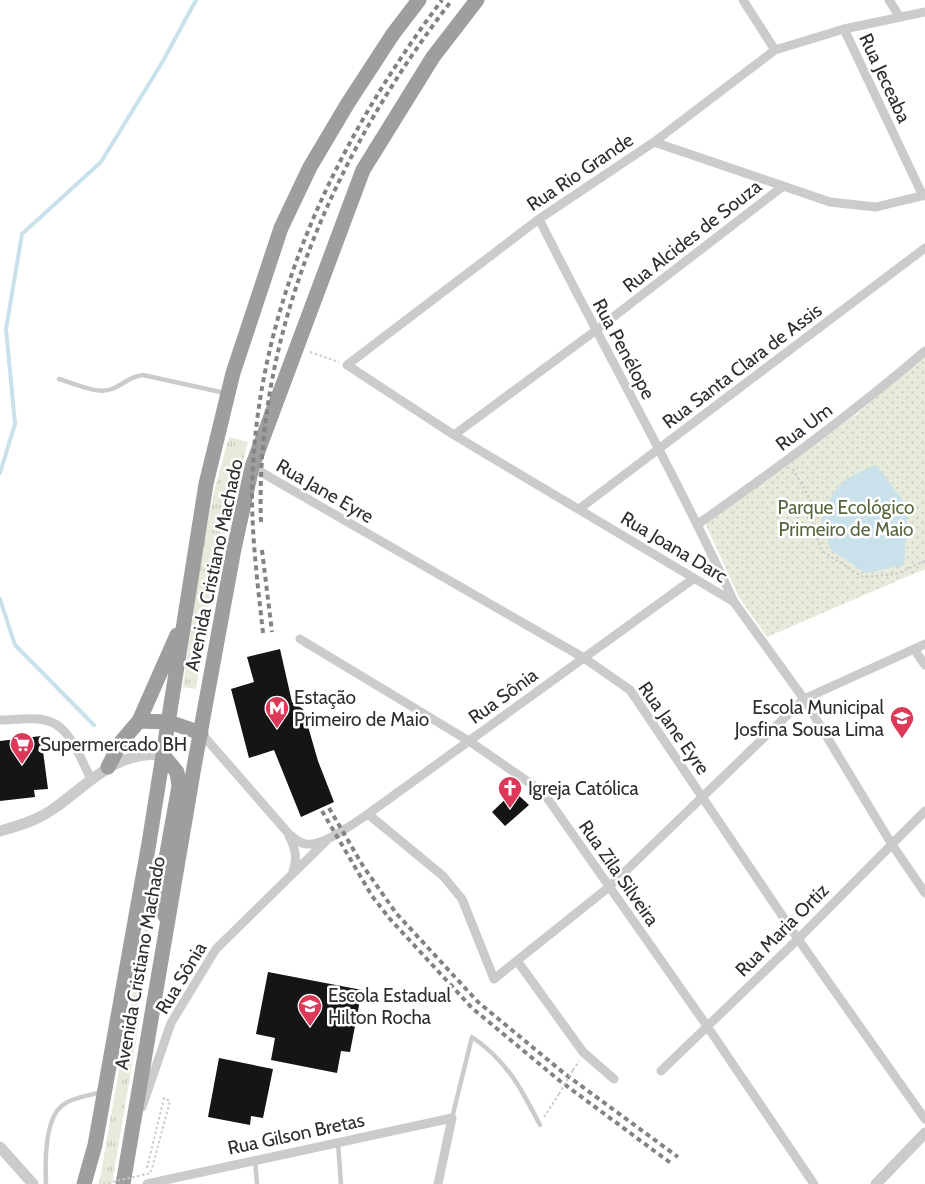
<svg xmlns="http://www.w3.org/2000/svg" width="925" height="1184" viewBox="0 0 925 1184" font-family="Cabin,sans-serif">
<defs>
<pattern id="grass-tufts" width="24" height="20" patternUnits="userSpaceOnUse" patternTransform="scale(1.25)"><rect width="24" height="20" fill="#e6ebdc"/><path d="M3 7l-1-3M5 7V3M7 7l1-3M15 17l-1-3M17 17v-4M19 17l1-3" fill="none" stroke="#c6cabd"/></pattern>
<pattern id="park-dots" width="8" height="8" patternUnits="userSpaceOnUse" patternTransform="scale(1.25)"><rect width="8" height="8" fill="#e6ebdc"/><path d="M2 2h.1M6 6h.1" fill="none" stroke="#c6cabd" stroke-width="1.8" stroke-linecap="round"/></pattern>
</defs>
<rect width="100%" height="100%" fill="#fff"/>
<path fill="url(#grass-tufts)" d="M229 437 248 442 214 575 196 689 183 687 200 559 214 492Z
M149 899H152L151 919 139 992 138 1029 112 1184H99Z"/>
<path fill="url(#park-dots)" d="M925 355V569L767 637 739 597 705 523 858 413Z"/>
<path fill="#c9e1ea" d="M876 465 908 507 904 565 866 573 831 550 821 519C837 483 840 480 876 465Z"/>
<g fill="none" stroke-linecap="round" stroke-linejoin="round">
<path stroke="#c9e1ea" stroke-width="4" d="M0 473 15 424 6 329 22 234 101 162 163 61 196 0
M0 599 15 645 94 725"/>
</g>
<path fill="#151515" d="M280 649 292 702 303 709 318 761 334 802 301 817 274 750 249 758 231 689 254 682 247 657Z
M41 736 48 789 34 790 35 797 0 801V741Z
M514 791 529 805 505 826 492 812Z
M268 972 362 990 350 1052 341 1051 337 1073 271 1060 275 1038 256 1034Z
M219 1058 273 1069 263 1118 251 1116 250 1125 208 1117Z"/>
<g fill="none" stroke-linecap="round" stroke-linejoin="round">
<path stroke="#cbcbcb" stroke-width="2" stroke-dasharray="2.5 2.5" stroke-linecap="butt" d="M310 352 339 362
M793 469 814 506 815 533 822 551 863 577 896 574 925 561
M573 1070 579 1061
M544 1117 559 1094
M147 1168 164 1098 170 1101 151 1172"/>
<path stroke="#cbcbcb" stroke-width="4.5" d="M59 379C73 383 97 395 112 389 125 384 128 377 143 375L225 393
M452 1118 472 1037C507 1061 521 1088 540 1125
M338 1143 341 1184
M255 1160 257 1184
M46 1184C45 1162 44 1114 66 1103 76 1097 89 1096 100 1092"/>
<path stroke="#cbcbcb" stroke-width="9" d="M743 0 775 50
M889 0 899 16
M844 29 923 196
M654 142 775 50 844 29 925 12
M925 195 876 207 830 202 654 142 539 219 347 365 454 435 734 602 804 699 891 843 925 893
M539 219C603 347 674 471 734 602
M454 435 595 331 782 187
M252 467 584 658 630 690 798 939 925 1119
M579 509 925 248
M698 524C776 469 853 413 925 351
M300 639 469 741 543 792 707 1026 814 1184
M914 649 925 665
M0 720C15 720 37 716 51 722 71 729 82 762 91 779
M201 733 289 834C293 837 297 841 302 843 319 850 354 823 368 814L693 579
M368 814 443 876 462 899 494 979 609 887 804 699 925 644
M289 836C295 848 298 858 293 871
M518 962 583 1052 614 1079
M661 1071 798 939 925 811
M142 1107 171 1023 216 949 326 841
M147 1184 452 1118 438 1184"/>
<path stroke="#cbcbcb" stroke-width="11" d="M0 831C20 825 39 820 56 807 91 782 117 750 163 755
M0 1147 33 1184
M876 1184 925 1133"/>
<path stroke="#9e9e9e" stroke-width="15" d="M139 721 169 722 201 733
M163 755 177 772 179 786 158 903 167 919
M108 767 121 742 139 721 177 635
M84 1184 95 1145 149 843 206 484 233 373 281 228 310 167 348 103 393 34 419 0
M123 1184 194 767 234 549 252 467 363 170 433 57 477 0"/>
<path stroke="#838383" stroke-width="4" stroke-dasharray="5 4" stroke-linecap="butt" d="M261 522C254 332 338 148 452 0
M262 550 272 632
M263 633C258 587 252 540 252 494 254 312 335 142 442 0
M329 808 363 866 396 913 478 1002 565 1074 678 1157
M322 811 372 896 390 919 472 1008 560 1081 672 1164"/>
<path stroke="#cbcbcb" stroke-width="2" stroke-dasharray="2.5 2.5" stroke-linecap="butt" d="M559 1094 573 1070
M103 1184 151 1173"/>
</g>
<defs>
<g id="metro-pin" transform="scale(1.25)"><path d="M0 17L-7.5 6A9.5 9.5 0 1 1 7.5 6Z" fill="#dc3959" stroke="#fff"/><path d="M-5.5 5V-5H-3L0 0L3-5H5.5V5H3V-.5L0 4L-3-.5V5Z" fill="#fff"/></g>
<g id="school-pin" transform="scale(1.25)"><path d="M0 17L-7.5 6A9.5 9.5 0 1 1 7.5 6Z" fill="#dc3959" stroke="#fff"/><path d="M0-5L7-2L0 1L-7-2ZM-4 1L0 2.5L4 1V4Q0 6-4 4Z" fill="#fff"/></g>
<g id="supermarket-pin" transform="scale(1.25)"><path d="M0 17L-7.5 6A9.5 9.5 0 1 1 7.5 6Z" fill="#dc3959" stroke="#fff"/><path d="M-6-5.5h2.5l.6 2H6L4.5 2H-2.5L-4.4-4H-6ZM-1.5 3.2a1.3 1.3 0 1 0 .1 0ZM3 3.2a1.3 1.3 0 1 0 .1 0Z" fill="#fff"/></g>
<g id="church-pin" transform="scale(1.25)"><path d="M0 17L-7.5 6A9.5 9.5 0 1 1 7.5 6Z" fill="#dc3959" stroke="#fff"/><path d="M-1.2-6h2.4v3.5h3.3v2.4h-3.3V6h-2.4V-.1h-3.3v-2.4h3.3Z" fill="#fff"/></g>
</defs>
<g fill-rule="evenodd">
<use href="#metro-pin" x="277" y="708"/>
<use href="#school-pin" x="902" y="718"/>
<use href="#supermarket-pin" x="22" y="744"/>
<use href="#church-pin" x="510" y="788"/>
<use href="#school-pin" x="310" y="1006"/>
</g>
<g text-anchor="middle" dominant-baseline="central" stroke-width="5" stroke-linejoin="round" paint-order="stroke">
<g font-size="19" fill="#2e2e2e" stroke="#fff">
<text transform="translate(885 78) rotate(65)">Rua Jeceaba</text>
<text transform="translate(580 172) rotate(-34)">Rua Rio Grande</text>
<text transform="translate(692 236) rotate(-38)">Rua Alcides de Souza</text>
<text transform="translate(624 349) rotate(62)">Rua Penélope</text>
<text transform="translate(742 366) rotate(-37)">Rua Santa Clara de Assis</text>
<text transform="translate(804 427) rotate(-37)">Rua Um</text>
<text transform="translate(325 491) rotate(30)">Rua Jane Eyre</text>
<text transform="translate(674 547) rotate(31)">Rua Joana Darc</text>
<text transform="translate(214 565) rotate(-78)">Avenida Cristiano Machado</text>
<text transform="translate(503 696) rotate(-36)">Rua Sônia</text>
<text transform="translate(674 728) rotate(55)">Rua Jane Eyre</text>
<text transform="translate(619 873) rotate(55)">Rua Zila Silveira</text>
<text transform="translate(782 930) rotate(-45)">Rua Maria Ortiz</text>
<text transform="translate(140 963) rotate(-80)">Avenida Cristiano Machado</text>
<text transform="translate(181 978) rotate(-59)">Rua Sônia</text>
<text transform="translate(296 1134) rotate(-12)">Rua Gilson Bretas</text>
</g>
<g font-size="19" fill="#56673e" stroke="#fff">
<text x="846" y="507">Parque Ecológico<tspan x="846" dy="22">Primeiro de Maio</tspan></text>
</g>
<g font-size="19" fill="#2e2e2e" stroke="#fff" text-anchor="start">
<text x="294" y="697">Estação<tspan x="294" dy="22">Primeiro de Maio</tspan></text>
<text x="884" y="707" text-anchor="end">Escola Municipal<tspan x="884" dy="22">Josfina Sousa Lima</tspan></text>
<text x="40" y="744">Supermercado BH</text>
<text x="528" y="788">Igreja Católica</text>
<text x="328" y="995">Escola Estadual<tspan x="328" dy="22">Hilton Rocha</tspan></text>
</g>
</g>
</svg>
